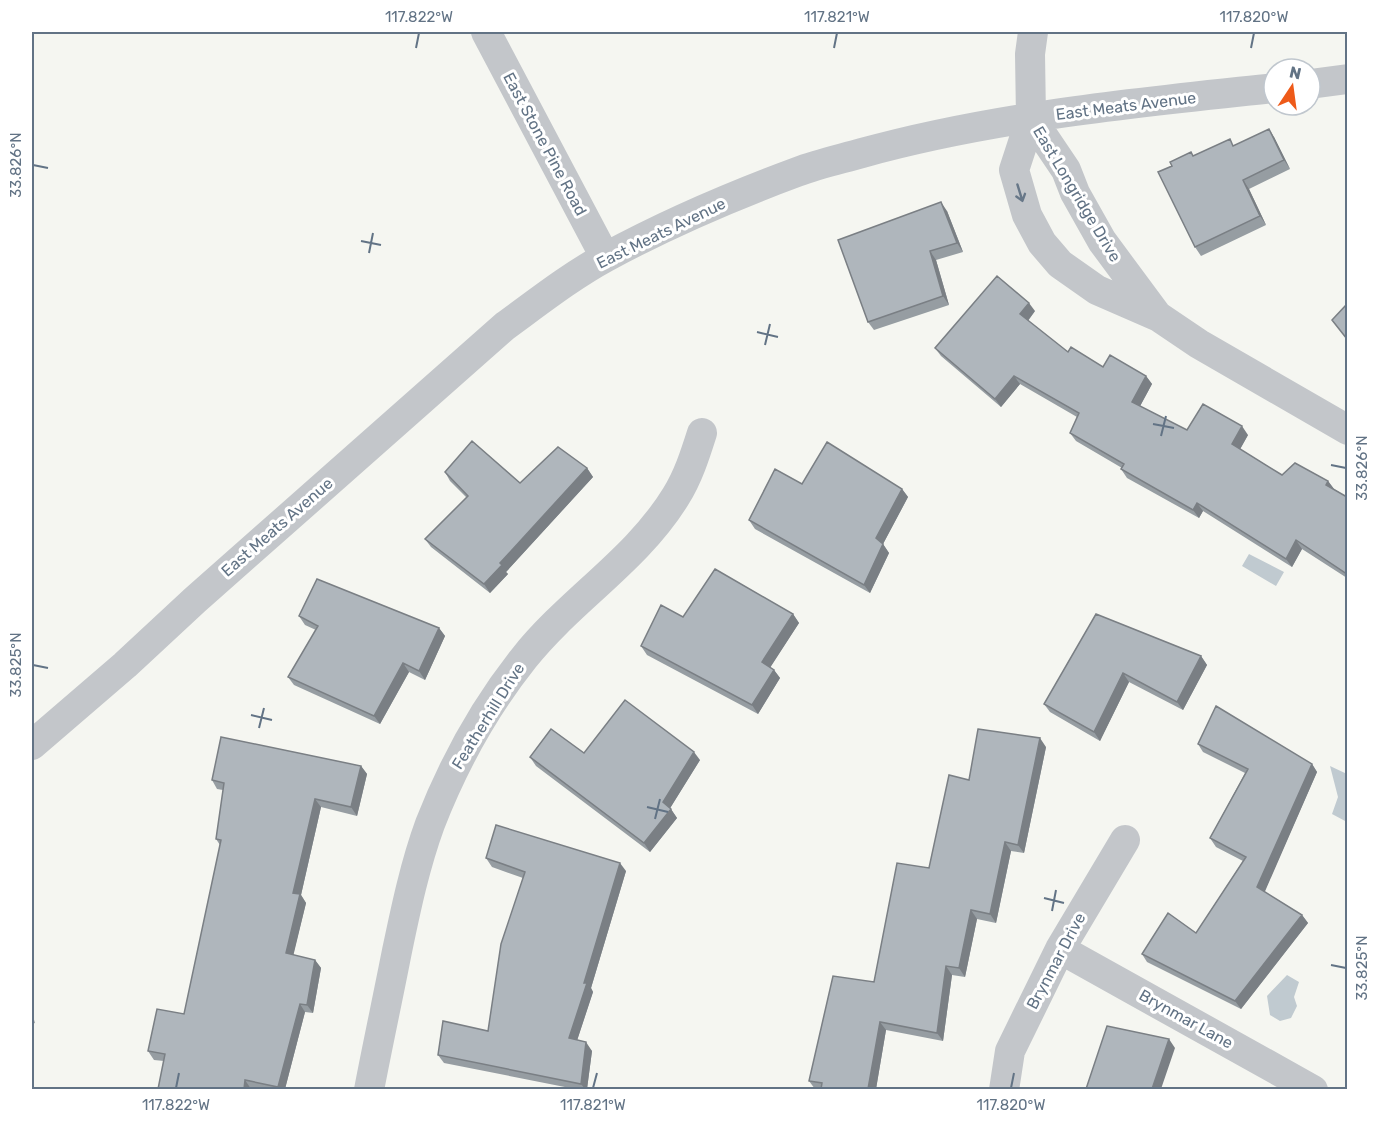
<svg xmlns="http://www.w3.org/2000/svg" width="1379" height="1121" viewBox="0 0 1379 1121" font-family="Rubik,sans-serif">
<rect width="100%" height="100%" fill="#f5f6f1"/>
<path fill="#c0cad0" d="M1249 554 1284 572 1276 586 1242 566Z
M1330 766 1347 774V822L1332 814 1338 797Z
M1287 975 1299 982 1294 997 1297 1006 1291 1018 1280 1021 1270 1015 1267 996Z"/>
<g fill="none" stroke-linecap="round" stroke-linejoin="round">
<path stroke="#c3c6ca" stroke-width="30" d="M486 32 605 257
M1033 32 1030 54 1031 118 1014 170 1027 215 1042 243 1060 264 1097 290 1159 317 1199 344 1348 430
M1310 84 1348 79
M1031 118 1066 170 1075 193 1102 241 1156 314
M32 745 125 665 195 600 505 326C538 302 571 276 606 257 667 224 732 196 797 172 818 164 841 159 862 153 996 116 1136 103 1274 88
M1060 949 1313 1090
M369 1090C378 1043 388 997 397 951 406 908 415 865 430 824 453 765 485 707 524 658 570 600 637 560 676 496 688 477 695 455 702 433
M1004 1090 1010 1051 1060 949 1125 840"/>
</g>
<path fill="#969da2" d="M1274 137 1290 169 1249 189 1266 225 1201 256 1195 247 1172 166 1191 152 1193 156 1234 145Z
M947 211 963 252 936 260 949 305 874 330 868 322Z
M1035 311 1028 321 1068 352 1103 367 1146 376 1152 384 1140 406 1187 430 1248 435 1240 449 1282 475 1328 481 1334 489 1347 497V578L1302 549 1292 567 1203 511 1199 518 1127 478 1121 469 1122 468 1076 441 1070 433 1077 417 1020 384 1001 407 941 356 935 348Z
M587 468 593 477 506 572 508 574 490 593 431 547 425 539 467 498 450 481 445 472 520 483Z
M802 484 902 489 908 497 883 544 889 553 870 593 755 529 749 520Z
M793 614 799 623 770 667 774 670 780 678 758 714 647 655 641 646 683 617Z
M1096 614 1201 656 1207 665 1183 710 1129 682 1100 741 1050 712 1044 704Z
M299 616 439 628 445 636 425 680 409 672 380 724 294 685 288 677 316 630 305 625Z
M1198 744 1312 764 1317 772 1264 892 1302 915 1308 923 1241 1009 1147 962 1142 954 1196 933 1243 861 1216 847 1210 838 1245 773 1203 752Z
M1046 747 1024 853 1011 851 996 923 977 919 965 977 952 975 943 1041 886 1030 876 1089H815L809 1081 874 982 929 868 969 780Z
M584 753 700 760 670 808 677 818 650 852 536 766 530 757Z
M361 766 367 774 357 816 321 807 301 895 306 903 293 955 315 960 321 968 313 1013 305 1012 285 1089H158L164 1061 154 1060 148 1051 184 1014 220 845 216 839 223 790 217 789 212 780Z
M486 858 626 871 591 988 593 992 577 1040 592 1051 587 1089H575L444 1063 438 1055 488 1031 523 878 492 867Z
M32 1013 35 1023 32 1024Z"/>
<path fill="#7a7f84" d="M1269 129 1274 137 1290 169 1284 160Z
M1243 180 1249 189 1266 225 1260 216Z
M941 202 947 211 963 252 957 243Z
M930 251 936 260 949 305 943 296Z
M1029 303 1035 311 1026 323 1020 314Z
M1014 376 1020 384 1001 407 995 399Z
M1146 376 1152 384 1138 410 1132 402Z
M1242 426 1248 435 1238 453 1232 444Z
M587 468 593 477 506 572 508 574 490 593 484 584 500 563Z
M1328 481 1334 489 1326 485Z
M902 489 908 497 883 544 889 553 870 593 864 585 876 538Z
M1197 503 1203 511 1199 518 1193 510Z
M1296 540 1302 549 1292 567 1286 559Z
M793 614 799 623 768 671 762 662Z
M439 628 445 636 425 680 419 671Z
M1201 656 1207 665 1183 710 1177 702Z
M403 663 409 672 380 724 374 716Z
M774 670 780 678 758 714 752 705Z
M1123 673 1129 682 1100 741 1094 732Z
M1040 738 1046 747 1024 853 1018 845Z
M694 752 700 760 669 810 663 802Z
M1312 764 1317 772 1263 896 1257 887Z
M361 766 367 774 357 816 351 807Z
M315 799 321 807 301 895 306 903 292 961 286 953 293 893Z
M671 809 677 818 650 852 644 843Z
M1005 842 1011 851 996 923 990 914Z
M620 863 626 871 591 988 593 992 575 1047 569 1038 584 983Z
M971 910 977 919 965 977 959 968Z
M1302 915 1308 923 1241 1009 1235 1001Z
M315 960 321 968 313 1013 307 1005Z
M946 966 952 975 943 1041 937 1033Z
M300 1004 305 1012 285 1089H280L278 1087Z
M880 1022 886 1030 876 1089H868Z
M1169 1039 1175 1048 1161 1089H1152Z
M586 1042 592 1051 587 1089H585L581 1084Z
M245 1080 251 1089H244Z"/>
<path fill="#afb6bc" stroke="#7a7f84" stroke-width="1.5" d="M1269 129 1284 160 1243 180 1260 216 1195 247 1158 172 1172 166 1170 162 1191 152 1193 156 1230 139 1233 146Z
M941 202 957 243 930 251 943 296 868 322 838 240Z
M997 276 1029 303 1020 314 1068 352 1071 347 1103 367 1110 355 1146 376 1132 402 1187 430 1203 404 1242 426 1232 444 1282 475 1295 463 1328 481 1326 485 1347 497V574L1296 540 1286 559 1197 503 1193 510 1121 469 1124 464 1070 433 1079 413 1014 376 995 399 935 348Z
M1347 304V339L1332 320Z
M472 441 520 483 558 447 587 468 500 563 502 565 484 584 425 539 468 496 445 472Z
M827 442 902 489 876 538 883 544 864 585 749 520 775 469 802 484Z
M715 569 793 614 762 662 774 670 752 705 641 646 661 605 683 617Z
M317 579 439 628 419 671 403 663 374 716 288 677 318 626 299 616Z
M1096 614 1201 656 1177 702 1123 673 1094 732 1044 704Z
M625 700 694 752 663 802 671 809 644 843 530 757 551 729 584 753Z
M1216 706 1312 764 1257 887 1302 915 1235 1001 1142 954 1168 913 1196 933 1246 857 1210 838 1248 769 1198 744Z
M978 729 1040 738 1018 845 1005 842 990 914 971 910 959 968 946 966 937 1033 880 1022 868 1089H821L822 1083 809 1081 833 976 874 982 897 863 929 868 949 775 969 780Z
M221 737 361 766 351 807 315 799 293 893 300 894 286 953 315 960 307 1005 300 1004 278 1087 245 1080 244 1089H158L165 1054 148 1051 157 1009 184 1014 221 840 216 839 224 783 212 780Z
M496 825 620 863 584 983H587L569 1038 586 1042 581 1084 438 1055 443 1021 488 1031 501 944 525 872 486 858Z
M1107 1026 1169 1039 1152 1089H1086Z"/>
<defs><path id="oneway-shaft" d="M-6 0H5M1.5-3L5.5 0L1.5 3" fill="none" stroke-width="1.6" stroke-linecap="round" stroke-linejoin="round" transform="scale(1.5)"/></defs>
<use stroke="#677788" href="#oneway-shaft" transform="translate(1020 193) rotate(73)"/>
<path fill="none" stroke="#627385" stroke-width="2" d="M416 48 419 33M834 48 837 33M1251 48 1254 33M33 165 48 168M361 241 381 245M369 253 373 233M757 332 778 337M765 345 770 324M1153 424 1174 428M1161 436 1166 416M1331 465 1346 468M33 665 48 668M251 715 272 720M259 728 264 708M647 807 668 812M655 819 660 799M1044 898 1064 903M1052 911 1056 890M1331 965 1346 968M176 1088 179 1073M593 1088 597 1073M1011 1088 1014 1073"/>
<g text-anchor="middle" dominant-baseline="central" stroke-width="6" stroke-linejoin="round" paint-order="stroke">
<g font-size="16" fill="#627385" stroke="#fff">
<text transform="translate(1126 106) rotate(-7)">East Meats Avenue</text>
<text transform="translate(545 144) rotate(62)">East Stone Pine Road</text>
<text transform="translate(1077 194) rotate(59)">East Longridge Drive</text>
<text transform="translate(661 233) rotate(-26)">East Meats Avenue</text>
<text transform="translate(277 527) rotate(-41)">East Meats Avenue</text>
<text transform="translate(488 716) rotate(-58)">Featherhill Drive</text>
<text transform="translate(1056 961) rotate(-62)">Brynmar Drive</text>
<text transform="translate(1186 1019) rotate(29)">Brynmar Lane</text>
</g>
</g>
<rect width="1379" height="1121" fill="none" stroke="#ffffff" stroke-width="66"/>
<g transform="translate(1292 87) rotate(13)"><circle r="28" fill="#ffffff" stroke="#c0c7ce" stroke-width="1.5"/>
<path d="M0-4.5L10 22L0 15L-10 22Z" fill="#ee5a19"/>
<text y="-9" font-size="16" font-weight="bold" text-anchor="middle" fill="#627385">N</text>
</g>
<rect x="33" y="33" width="1313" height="1055" fill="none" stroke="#627385" stroke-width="2"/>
<g font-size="15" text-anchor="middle" fill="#627385">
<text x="419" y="22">117.822°W</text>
<text x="837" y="22">117.821°W</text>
<text x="1254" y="22">117.820°W</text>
<text transform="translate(16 165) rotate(-90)" y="5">33.826°N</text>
<text transform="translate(1362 468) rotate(-90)" y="5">33.826°N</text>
<text transform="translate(16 665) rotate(-90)" y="5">33.825°N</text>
<text transform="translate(1362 968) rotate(-90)" y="5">33.825°N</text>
<text x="176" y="1110">117.822°W</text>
<text x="593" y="1110">117.821°W</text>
<text x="1011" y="1110">117.820°W</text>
</g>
</svg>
